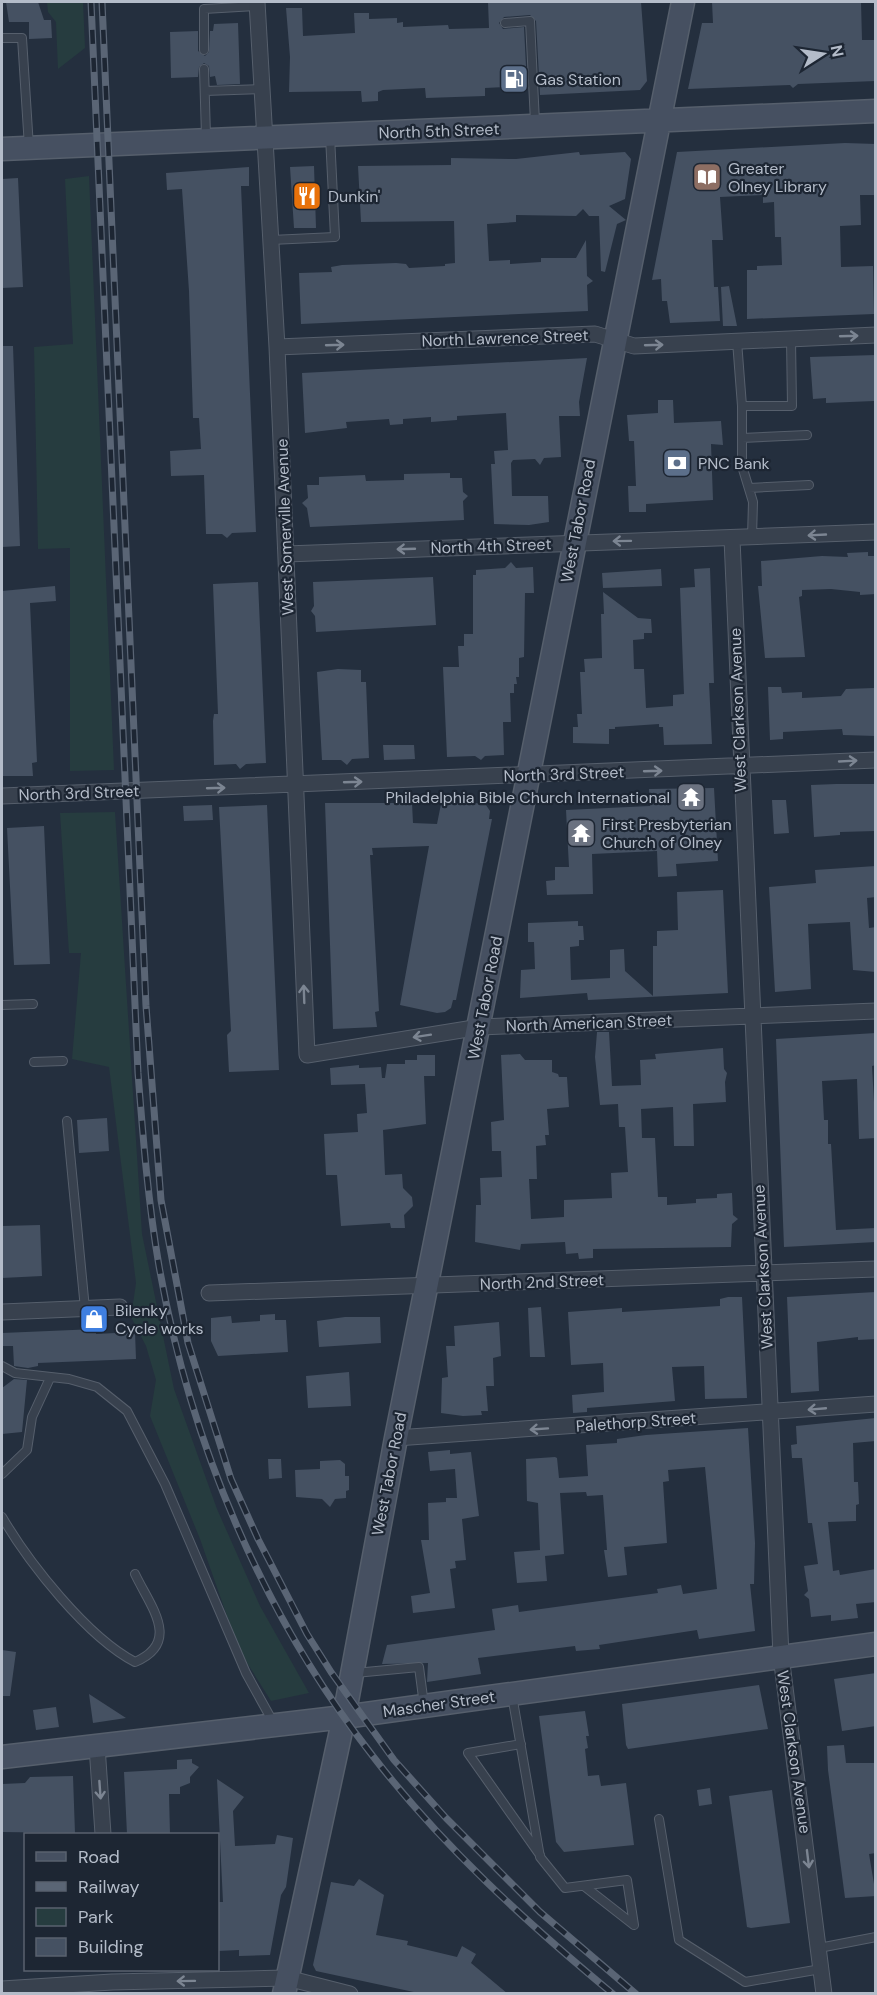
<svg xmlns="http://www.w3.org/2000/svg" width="877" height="1995" viewBox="0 0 877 1995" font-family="'DM Sans',sans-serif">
<rect width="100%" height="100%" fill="#242f3e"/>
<path fill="#263c3f" d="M47 2H83L85 48 58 69 56 22 48 12Z
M89 176 114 770 70 771V548L38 549 34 347 73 344 65 179Z
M115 812 142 1234 174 1389 217 1509 260 1606 309 1693 271 1701 239 1650 200 1539 150 1416 156 1380 146 1346 131 1317 136 1283 109 1067 72 1059 81 953H69L60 813Z"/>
<path fill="#455162" d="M6 2H38L44 20H51L52 38 29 39V22H9Z
M488 2H641L647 81 640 90 540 95 536 21 530 15 504 17 499 23 503 29 524 27 527 86 485 88V96L426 98 425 88 383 90 378 92V101L362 102 361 91 289 92 290 57 286 8H302L303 36 355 33 354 13H369V19L397 18V23L403 22V27L448 25 449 29 489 28Z
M712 2H861L862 40H876V81L798 84 793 88 790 85 688 89 702 23H713Z
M238 23 240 84 217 85 215 76 210 77 209 66 204 63 199 67 198 77 171 78 170 32 198 31V51L205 56 209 52 210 31H213L214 24Z
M845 143 876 144V195H860L861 225 840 226 841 267 873 266 874 314 747 319V270H757V266L782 265 781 237H775L774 202 763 203V195L720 197 723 240H712L714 287H718L720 321 670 323 667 301H662L661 279 652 280 677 152Z
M579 152 580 155 625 152 631 159 625 199 609 206 626 220 617 224 605 272 601 271 599 216H589L583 209 576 216 516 215V222L487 224 489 261 510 260V264L541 262V258H576L586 240 587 276 593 281 587 285 588 311 301 324 299 273 332 272 331 267 342 265 396 263 406 264 409 268 445 266V264L455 263 454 221 361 222 358 166 451 165V158L516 159Z
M314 166 316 228H294L290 167Z
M249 167V186H241L256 532 232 533 227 538 222 534H206L204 475 171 476 170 451 201 449 199 418H193L189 291 182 189 167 190 166 173Z
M18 178 23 287 2 288V179Z
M729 286 737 326H723L721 287Z
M2 346H13L20 546 2 547Z
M876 355 874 401 826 403V398L813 399 810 357Z
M587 358 579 402 580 416H559L561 457 544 458 540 465 535 459 513 460 511 463 512 496H548L549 522 529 525 494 524 491 464H495L494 451 508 450 506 413 457 416V420L431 422V417L403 419V424L390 425 389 419 346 422 347 428 305 433 302 373Z
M658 400H673L674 423 721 421 723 445 711 444 713 500 646 504V512H629L628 486H636L634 441H629L627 415 658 413Z
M450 473V478H462L463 492 468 496 463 501 464 520 310 527 307 508 302 503 308 498 307 485H319V477L365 475 366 481 404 480V474Z
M868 552V556H876V594L860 595V592L831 589 802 590V596L799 597 805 657 765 658 758 586H762L761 561 822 556 848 557 847 553Z
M511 562 516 568 533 567 534 593H525L524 657 519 658V677H516L517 684H514V693H510L511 722H503L504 755 485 756 481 760 475 756 447 757 443 667H459L458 646H464V634H473V575H476V570L505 568Z
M710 568 714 683H709L712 744 664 745 663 727H659V724L615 727V729H609V744L573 743V727H578L577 714H582L580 672H585L584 659 602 658 601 614H604L603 592 638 618 651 619 652 633H644V639L633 640 634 669H644L646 708 673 706V695L684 694 680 588 695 587 694 569Z
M661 569 662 586 603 588 602 573Z
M433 577 436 625 316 632 315 616 311 611 314 606 313 582Z
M258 582 266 763 246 764 240 769 236 764 214 765 213 721 214 714H218L213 584Z
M55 586 56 601 30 603 37 762 32 763 33 776H2V591Z
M338 669 361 670V682H366L369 758 352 759 347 765 341 760H322L317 672Z
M768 687H781L782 693 802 692V698L841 696 846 689 874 688 876 736 843 735 842 729 783 732V739L770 740Z
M383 745H414L415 759 384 760Z
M836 784H876V831L840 832V835L814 837 811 785Z
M714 788 718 861 676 864 677 876 658 877 657 851 592 854 593 894 547 895 546 881 555 880V867H569L566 810 650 806 649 789Z
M445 797 486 805 490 811 489 819H492L456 1000H453L451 1008 445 1012 437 1013 400 1005 429 846 372 848 373 855H370L379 1011 375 1012 377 1027 333 1029 325 803H412L413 823 437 824 442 799Z
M772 800H786L789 833 774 834Z
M212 805 213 820 184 821 183 806Z
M267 805 279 1070 229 1072 227 1035 231 1031 219 807Z
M44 826 50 964 14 965 7 828Z
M876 866V897L867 898 869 928 876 927V972L853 970 850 922 808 924 811 989 775 992 769 887 816 883 815 870Z
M723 890 728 993 588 1000 587 993 520 998 521 970 535 969 534 942H528V923L578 921V926H583L584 940H579V946L570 947 571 980 610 978V950L624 949 625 971 653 996V946H657V931L678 930 677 892Z
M597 1032H609L612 1086 641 1085 640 1060 656 1059 655 1054 723 1048 724 1069 727 1073 725 1082 726 1102 693 1104 694 1146H674L673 1107 641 1109 642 1138H655L658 1197H667V1205L696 1203V1199L717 1198V1194L732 1193 733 1215 738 1219 732 1224 731 1247 593 1249V1258L579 1259 578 1253 566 1254 565 1242 521 1244 520 1250 475 1242 476 1205H481L480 1178 502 1177 501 1151H492L491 1122 504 1120 501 1055 520 1054 525 1060H552V1072L558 1074 559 1077H567L569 1107 547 1109 549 1135H545L546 1145 536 1146 537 1179H529L531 1219 564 1217V1200L612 1198 611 1173 628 1172 625 1127H619L618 1104 600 1105 595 1057Z
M876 1033V1065L872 1066 876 1138 859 1139 857 1079 822 1081 824 1120H828V1144H831L836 1230 876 1228V1242L784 1247 776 1039Z
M417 1055H435V1076H424L426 1124 383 1130 385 1175 402 1174 403 1188 412 1197 413 1206 404 1215 405 1228H391L390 1223 341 1226 337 1175H326L324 1134 358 1132 357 1114 367 1113 365 1084 331 1085 330 1068 359 1065V1068L381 1067 382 1078H385L387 1064H405V1060H417Z
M107 1118 109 1151 79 1153 77 1120Z
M40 1225 42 1276 2 1278V1226Z
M876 1292V1339L858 1340V1337L817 1342 819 1391 791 1393 787 1297Z
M728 1297H742L747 1398 705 1399 704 1366 672 1367 675 1401 587 1408V1412L573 1413 572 1395 604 1392 603 1363 571 1365 568 1312 622 1308V1312L720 1306V1299Z
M541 1307 545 1357H530L528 1308Z
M275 1314V1320H286L288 1352 218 1356 211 1341V1318L231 1316 232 1323 260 1321V1315Z
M345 1317H380L381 1343 319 1347 317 1321Z
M499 1322 501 1356 493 1358 494 1386H486L488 1411H481L482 1415 463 1416 441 1413 442 1378 448 1377 446 1346H455L454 1326Z
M96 1329V1334L135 1332 136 1359 38 1363V1366L28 1368 14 1366 13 1346H2V1333Z
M349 1372 351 1406 308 1408 306 1376Z
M14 1379 27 1380 22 1432 2 1434V1388Z
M876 1418V1441L853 1443 854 1482H858L859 1504 856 1505V1521L828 1522 833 1571 839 1570 840 1575 876 1569V1602L856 1604 858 1618 831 1621V1615L811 1617 809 1599 804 1595 808 1591 804 1566 818 1564 812 1523H808L802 1458H792L791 1445 797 1444 796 1426Z
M748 1428 755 1543 754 1584H750L755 1631 699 1639 697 1630 599 1645 600 1649 576 1651 575 1646 478 1658 481 1674 427 1682 428 1663 382 1664 387 1645 495 1630 492 1609 518 1605 519 1612 658 1593 657 1589 681 1585 683 1594 717 1589 705 1467 668 1470 669 1481 663 1482 667 1543 624 1547 627 1575 608 1577 604 1550H607L603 1495 587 1496 586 1492 560 1493 564 1554 545 1556 547 1581 517 1583 514 1552 540 1550 538 1503 527 1501 526 1459 555 1457 557 1458 559 1478 588 1476 586 1445 617 1443V1439L646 1435Z
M450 1450V1454L471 1452 479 1516 462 1519 466 1560 455 1561 456 1568 450 1569 455 1608 413 1613 411 1596 430 1593 421 1540H429L428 1503 446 1502V1498H457L455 1469 430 1471 428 1452Z
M268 1459H281L282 1478 269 1479Z
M340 1460 345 1464V1476H349V1490L346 1491V1498L335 1499 330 1507 322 1499 296 1497 295 1470 320 1469V1461Z
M2 1650 16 1652 10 1696H2Z
M876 1673V1726L842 1731 834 1679Z
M759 1685 768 1729 628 1749 626 1745 622 1704Z
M89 1694 126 1718 93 1723Z
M56 1707 59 1727 36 1730 33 1710Z
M585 1711 589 1736H586L588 1748 585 1749 588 1776 599 1775 601 1786 626 1783 634 1845 564 1852 556 1842 539 1716Z
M844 1745 846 1763H876V1853L869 1854 876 1896 845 1898 828 1770 827 1746Z
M192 1759V1763L199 1767 190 1777V1783L180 1787V1794H169L170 1834H127L124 1772 177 1769V1760Z
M73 1776 75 1833 2 1832V1784L25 1783 30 1777Z
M217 1779 244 1797 233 1811 235 1846 275 1844 277 1835 293 1838 286 1887 281 1895 270 1955 239 1956V1950L218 1951V1902H223Z
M710 1788 712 1804 699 1806 697 1790Z
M772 1790 790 1923 751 1928 747 1927 729 1796Z
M359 1879 384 1895 376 1935 408 1941 407 1945 457 1957 462 1946 476 1954 471 1963 508 1994H423L316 1971 313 1965 331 1882 354 1886Z"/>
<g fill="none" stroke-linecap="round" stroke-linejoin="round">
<g stroke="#565f6c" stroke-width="10">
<path id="lane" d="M505 23 530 21 535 122
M2 38H22L29 147
M204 50V9L257 6
M204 69 206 136
M205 91 261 89
M271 240 335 237 330 136
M737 341 742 406H792L791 339
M742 406V466L753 502 752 537
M742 438 807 435
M749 488 809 485
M2 1005 33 1004
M34 1062 63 1061
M67 1121 85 1309
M2 1366 15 1373 69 1379 97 1387 127 1411 165 1484 246 1673 273 1722
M2 1474 27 1450 32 1417 50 1378
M2 1517C29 1563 87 1637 135 1662 182 1642 150 1606 135 1574
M355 1673 419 1667 424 1705
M512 1695 540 1857 565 1888 627 1880 634 1925 584 1886
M521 1744 468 1753 540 1855
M659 1819 679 1940 745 1982 821 1969
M819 1948 876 1937"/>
</g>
<g stroke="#565f6c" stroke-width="17">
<path id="street" d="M257 2 277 347 307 1055 480 1027 876 1011
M277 347 595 334 634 346 876 335
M732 539 781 1656 824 1994
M286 554 876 532
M2 796 876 760
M209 1293 876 1269
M2 1312 120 1307
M396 1438 876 1404
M97 1746 103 1834
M2 1989 112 1982 287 1978 350 1994"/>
</g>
<g stroke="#565f6c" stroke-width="25">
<path id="secondary" d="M2 149 876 111
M2 1757 344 1717 876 1644
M284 1994 344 1717 396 1438 683 2"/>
</g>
<use href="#lane" stroke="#38414e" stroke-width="8"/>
<use href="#street" stroke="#38414e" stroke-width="15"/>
<use href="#secondary" stroke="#465061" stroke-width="22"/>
<g stroke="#5a6575" stroke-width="7">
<path id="rail" d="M91 2 138 1073C143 1137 148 1202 159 1266 190 1442 262 1614 372 1755 441 1845 526 1922 613 1994
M102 2 146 1006 161 1200 188 1343 231 1479 258 1539 307 1634 331 1672 394 1760 446 1818 540 1912 636 1994"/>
</g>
<use href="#rail" stroke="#1d2633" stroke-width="4.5" stroke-dasharray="14" stroke-linecap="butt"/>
</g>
<defs><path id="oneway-shaft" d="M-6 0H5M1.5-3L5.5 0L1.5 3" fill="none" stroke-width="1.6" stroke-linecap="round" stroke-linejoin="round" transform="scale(1.5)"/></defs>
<g stroke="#7c8592">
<use href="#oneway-shaft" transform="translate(849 336) rotate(-2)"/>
<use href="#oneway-shaft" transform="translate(335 345) rotate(-2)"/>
<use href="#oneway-shaft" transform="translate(654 345) rotate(-2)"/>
<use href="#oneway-shaft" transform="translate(817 535) rotate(177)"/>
<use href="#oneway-shaft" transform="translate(622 541) rotate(179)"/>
<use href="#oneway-shaft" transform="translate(406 549) rotate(178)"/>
<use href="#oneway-shaft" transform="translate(848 761) rotate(-3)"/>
<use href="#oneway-shaft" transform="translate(653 771) rotate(-2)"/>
<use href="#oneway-shaft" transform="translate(353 782) rotate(-2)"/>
<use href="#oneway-shaft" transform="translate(216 788) rotate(-2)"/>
<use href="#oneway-shaft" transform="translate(304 994) rotate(-92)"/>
<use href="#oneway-shaft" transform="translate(422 1036) rotate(171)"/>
<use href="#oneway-shaft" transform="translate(817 1409) rotate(175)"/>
<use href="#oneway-shaft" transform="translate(539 1429) rotate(176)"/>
<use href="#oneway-shaft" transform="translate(100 1790) rotate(86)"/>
<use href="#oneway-shaft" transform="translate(808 1859) rotate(83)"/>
<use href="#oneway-shaft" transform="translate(186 1981) rotate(179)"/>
</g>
<defs>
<g id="fuel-square" transform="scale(1.5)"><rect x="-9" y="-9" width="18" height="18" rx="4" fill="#5c6f8a" stroke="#1d2633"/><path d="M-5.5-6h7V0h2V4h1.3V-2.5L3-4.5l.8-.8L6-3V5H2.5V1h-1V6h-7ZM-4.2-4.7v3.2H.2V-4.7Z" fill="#fff"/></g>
<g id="library-square" transform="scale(1.5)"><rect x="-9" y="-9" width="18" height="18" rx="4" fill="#8d6e63" stroke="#1d2633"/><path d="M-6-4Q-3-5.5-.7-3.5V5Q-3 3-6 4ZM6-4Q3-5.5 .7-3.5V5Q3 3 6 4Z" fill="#fff"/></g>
<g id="restaurant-square" transform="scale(1.5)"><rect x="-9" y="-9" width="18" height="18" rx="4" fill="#e8710a" stroke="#1d2633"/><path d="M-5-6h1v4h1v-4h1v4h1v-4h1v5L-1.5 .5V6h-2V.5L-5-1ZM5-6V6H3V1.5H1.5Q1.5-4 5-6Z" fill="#fff"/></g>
<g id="bank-square" transform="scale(1.5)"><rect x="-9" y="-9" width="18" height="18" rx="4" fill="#5c6f8a" stroke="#1d2633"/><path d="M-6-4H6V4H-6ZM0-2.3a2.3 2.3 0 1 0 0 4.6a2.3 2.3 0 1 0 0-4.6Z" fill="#fff"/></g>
<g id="temple-square" transform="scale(1.5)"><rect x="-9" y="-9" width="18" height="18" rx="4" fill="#6b7280" stroke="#1d2633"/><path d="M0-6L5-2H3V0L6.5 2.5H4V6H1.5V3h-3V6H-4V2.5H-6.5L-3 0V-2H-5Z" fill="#fff"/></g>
<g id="shop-square" transform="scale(1.5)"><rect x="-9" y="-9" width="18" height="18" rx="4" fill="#3f7fe0" stroke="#1d2633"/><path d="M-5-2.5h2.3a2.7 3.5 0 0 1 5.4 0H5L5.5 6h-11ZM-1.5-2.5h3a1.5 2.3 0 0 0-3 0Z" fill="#fff"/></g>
</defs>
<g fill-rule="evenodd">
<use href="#fuel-square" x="514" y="79"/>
<use href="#library-square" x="707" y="177"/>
<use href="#restaurant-square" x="307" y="196"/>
<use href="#bank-square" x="677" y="463"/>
<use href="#temple-square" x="691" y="797"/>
<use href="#temple-square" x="581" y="833"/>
<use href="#shop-square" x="94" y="1319"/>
</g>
<g text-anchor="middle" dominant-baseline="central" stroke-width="4.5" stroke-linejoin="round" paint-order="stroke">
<g font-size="16" fill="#b4bcc9" stroke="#1d2633" text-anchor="start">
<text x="535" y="79">Gas Station</text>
<text x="728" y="168">Greater<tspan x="728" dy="18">Olney Library</tspan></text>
<text x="328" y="196">Dunkin'</text>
<text x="698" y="463">PNC Bank</text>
<text x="670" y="797" text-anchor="end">Philadelphia Bible Church International</text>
<text x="602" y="824">First Presbyterian<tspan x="602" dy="18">Church of Olney</tspan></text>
<text x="115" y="1310">Bilenky<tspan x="115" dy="18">Cycle works</tspan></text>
</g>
<g font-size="16" fill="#b4bcc9" stroke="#1d2633">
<text transform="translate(439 131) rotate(-2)">North 5th Street</text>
<text transform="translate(505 338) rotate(-2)">North Lawrence Street</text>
<text transform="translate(578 521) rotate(-79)">West Tabor Road</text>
<text transform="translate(285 527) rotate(-92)">West Somerville Avenue</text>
<text transform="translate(491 546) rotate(-2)">North 4th Street</text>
<text transform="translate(738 710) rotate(-92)">West Clarkson Avenue</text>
<text transform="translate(564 774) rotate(-2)">North 3rd Street</text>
<text transform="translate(79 793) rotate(-2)">North 3rd Street</text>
<text transform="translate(485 998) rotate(-79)">West Tabor Road</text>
<text transform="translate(589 1023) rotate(-2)">North American Street</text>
<text transform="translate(763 1267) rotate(-93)">West Clarkson Avenue</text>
<text transform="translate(542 1282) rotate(-2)">North 2nd Street</text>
<text transform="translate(636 1422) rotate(-4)">Palethorp Street</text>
<text transform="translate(389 1474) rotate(-79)">West Tabor Road</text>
<text transform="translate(439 1704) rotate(-8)">Mascher Street</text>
<text transform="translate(794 1752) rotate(82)">West Clarkson Avenue</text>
</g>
</g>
<rect width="877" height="1995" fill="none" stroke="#b4bcc9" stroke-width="6"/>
<rect x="24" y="1833" width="195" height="138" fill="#1d2633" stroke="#59626f" stroke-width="1.5"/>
<rect x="36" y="1852" width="30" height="9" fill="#465061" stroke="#59626f" stroke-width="1.5"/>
<text x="78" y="1863" font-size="18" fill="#b4bcc9">Road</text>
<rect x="36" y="1882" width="30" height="9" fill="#5a6575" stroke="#59626f" stroke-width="1.5"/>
<text x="78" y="1893" font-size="18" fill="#b4bcc9">Railway</text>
<rect x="36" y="1908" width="30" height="18" fill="#263c3f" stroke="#59626f" stroke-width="1.5"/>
<text x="78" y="1923" font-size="18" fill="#b4bcc9">Park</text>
<rect x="36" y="1938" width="30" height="18" fill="#455162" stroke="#59626f" stroke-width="1.5"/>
<text x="78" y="1953" font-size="18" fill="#b4bcc9">Building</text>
<g transform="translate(823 54) rotate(78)" stroke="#1d2633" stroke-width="4.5" paint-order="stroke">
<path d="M0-4.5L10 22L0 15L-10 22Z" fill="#b4bcc9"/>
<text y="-9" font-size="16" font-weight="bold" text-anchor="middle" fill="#b4bcc9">N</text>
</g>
</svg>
